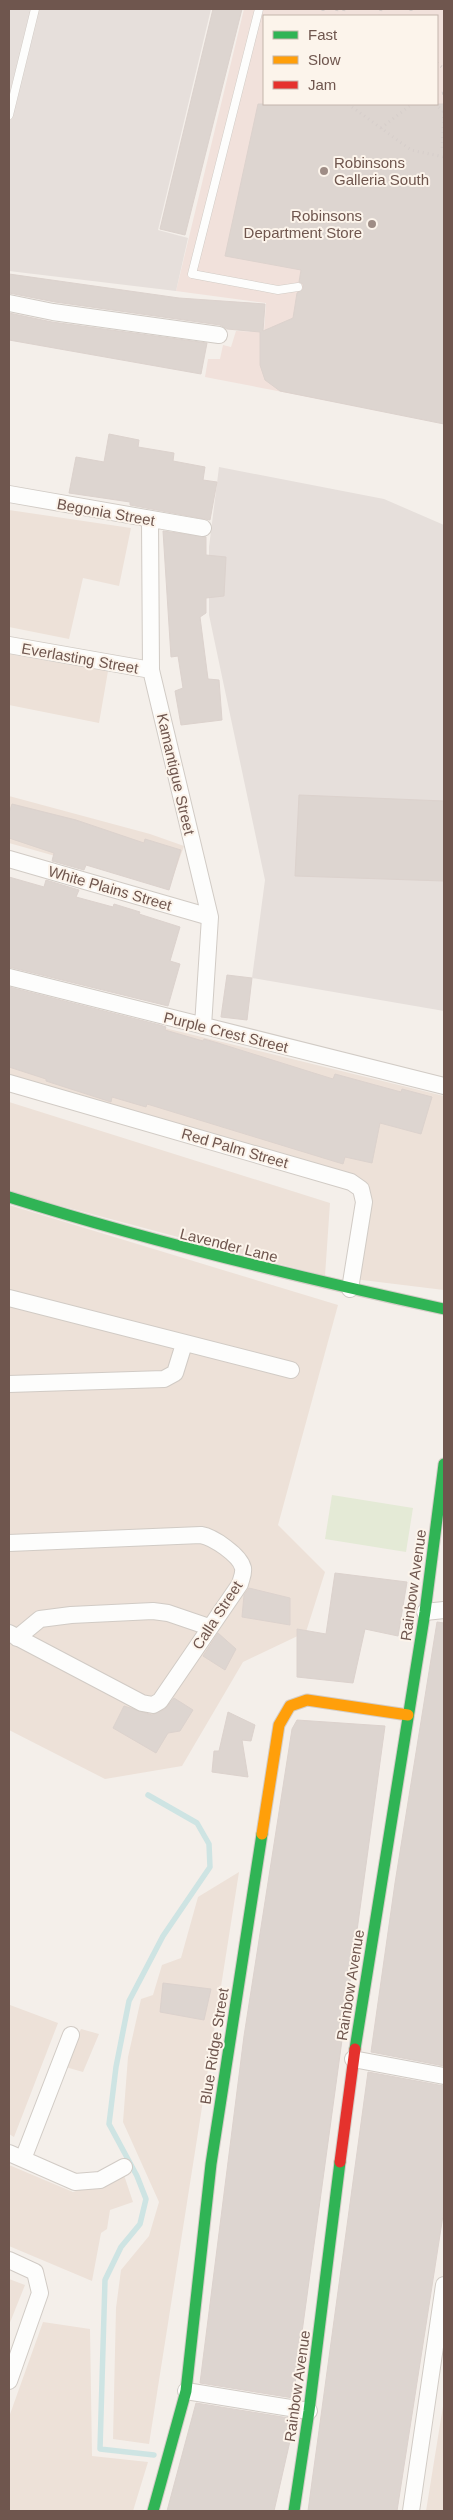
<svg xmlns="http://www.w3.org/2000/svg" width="453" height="2520" viewBox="0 0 453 2520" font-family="Helvetica,sans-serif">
<rect width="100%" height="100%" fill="#f4efea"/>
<path fill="#ede1d8" d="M9 510 131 528 119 586 83 578 69 639 9 627Z
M9 654 108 671 99 723 9 705Z
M9 796 150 834 184 846 169 888 9 843Z
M9 990 444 1096V1290L354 1279 362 1188 9 1078Z
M9 1102 330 1203 325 1276 9 1192Z
M9 1205 338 1305 278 1525 325 1572 306 1632 243 1662 182 1766 105 1779 9 1730Z
M239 1872 149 2444 113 2439 116 2308 121 2270 149 2236 159 2202 123 2122 128 2057 141 1999 153 1995 162 1965 181 1958 198 1897Z
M10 2005 58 2023 14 2137 9 2134Z
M81 2029 99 2034 83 2072 62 2066Z
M9 2165 73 2192 124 2175 133 2202 110 2210 107 2229 101 2233 92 2281 9 2246Z
M9 2279 25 2285 9 2325Z
M43 2322 90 2329 92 2456 148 2462 133 2511H9V2417Z
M444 2400V2511H426Z"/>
<path fill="#f1e1db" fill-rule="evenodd" d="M244 9H444V423L205 377 208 359H220L223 345 231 347 236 331 264 332 266 303 176 291ZM264 16H437V104H264Z"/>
<path fill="#e6dfdb" d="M9 9H211L158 230 188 238 176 291 9 271Z
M219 467 384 499 444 525V1011L252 978 265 880 209 615V547Z"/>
<path fill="#e4ead6" d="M332 1495 413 1508 406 1552 325 1539Z"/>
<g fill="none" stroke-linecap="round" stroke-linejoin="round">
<path stroke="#cee4e3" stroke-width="5.5" d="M148 1795 197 1823 209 1844 210 1867 163 1936 129 2001 116 2067 109 2124 137 2176 146 2199 140 2224 121 2247 105 2280 100 2449 154 2455"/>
</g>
<path fill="#ddd5d0" stroke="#dcd2cd" d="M213 9H242L185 235 160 229Z
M258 104H444V424L280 391 265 380 260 365V332L227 329 220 325 55 302 9 293V274L179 298 265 304 263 331 293 318 297 293 303 289V284L299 282 301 270 225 256Z
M9 313 52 322 207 343 201 374 9 340Z
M109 434 139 440 138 447 174 453 173 461 205 467 203 480 217 482 210 520 130 505V502L69 493 76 457 104 462Z
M163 531 206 537V555L226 557 224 596 206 598V613L200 617 208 679 219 680 222 720 181 725 175 691 183 688 178 656 171 657Z
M299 795 444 801V881L295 876Z
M12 804 76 820 144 843 145 839 181 850 169 890 86 865 84 870 52 861 54 853 9 838V813Z
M9 877 44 887 46 880 79 890 76 897 113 907 114 904 140 912 139 914 180 927 170 961 180 964 168 1006 9 967Z
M227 975 252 978 247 1020 221 1017Z
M9 987 160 1025 166 1027 165 1030 203 1041 204 1039 218 1043 333 1079 335 1074 401 1092 402 1089 432 1097 421 1134 380 1123 372 1163 345 1157 343 1164 147 1104 146 1107 112 1097 111 1102 46 1081V1079L9 1067Z
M335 1573 407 1582 398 1636 365 1629 353 1683 297 1677V1629L326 1634Z
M249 1588 290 1598V1625L242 1617 244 1595Z
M437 1622 444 1623V2066L371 2052 395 1883Z
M218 1633 236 1649 225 1670 203 1656Z
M174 1698 193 1710 180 1731 168 1733 156 1753 113 1728 124 1706 152 1715 165 1709Z
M228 1712 255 1725 251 1741 242 1740 248 1777 212 1772 214 1751H219Z
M297 1720 385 1726 293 2398 200 2383 244 2036 292 1729Z
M163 1983 211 1989 204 2020 160 2012Z
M368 2072 444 2086V2209L397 2511H308Z
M196 2403 295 2419 274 2511H167Z"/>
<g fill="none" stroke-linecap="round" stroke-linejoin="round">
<g stroke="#d1cbc5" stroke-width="9">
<path id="lane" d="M259 9 192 274 278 290 298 287
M9 115 35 9"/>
</g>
<g stroke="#d1cbc5" stroke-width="18">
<path id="street" d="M9 303 53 312 219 335
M9 494 203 528
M150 521 151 670 210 917 203 1026
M9 645 151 670
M9 859 210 917
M9 977 444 1086
M9 1083 351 1182 361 1189 364 1202 350 1289
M9 1298 291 1370
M9 1384 164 1379 175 1373 184 1344
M9 1543 201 1535C213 1537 240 1555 243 1568 244 1574 241 1579 240 1584L160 1701 153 1705 142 1703 9 1633
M425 1612 444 1610
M17 1638 40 1619 71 1615 153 1611 168 1613 209 1627
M353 2059 444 2076
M9 2153 75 2182 100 2180 124 2167
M23 2159 71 2035
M9 2260 35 2272 40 2293 9 2381
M186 2391 309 2411
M411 2511 444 2285"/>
</g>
<g stroke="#d3ccc6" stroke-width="13">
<path id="fast" d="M9 1197C152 1242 297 1277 444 1309
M355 2049 425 1612 444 1464
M153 2511 186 2391 211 2164 262 1834
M294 2511 309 2411 340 2162"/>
</g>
<g stroke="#d3ccc6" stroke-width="13">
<path id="slow" d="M262 1834 279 1725 290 1706 307 1700 408 1715"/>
</g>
<g stroke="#d3ccc6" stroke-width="13">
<path id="jam" d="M340 2162 355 2049"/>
</g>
<path stroke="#d6cecb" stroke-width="3" stroke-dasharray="1 4" stroke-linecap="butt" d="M323 16V9
M336 16 337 9
M343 16 344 9
M380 16 381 9
M411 16V9
M437 63 444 69
M437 94 444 93
M348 104 411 150 444 157
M435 104 444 112
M444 112 442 150H444
M381 128 412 104"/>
<use href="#lane" stroke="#fdfdfc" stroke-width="8"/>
<use href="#street" stroke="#fdfdfc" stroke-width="16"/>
<use href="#fast" stroke="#30b455" stroke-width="11"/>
<use href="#slow" stroke="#ff9f0a" stroke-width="11"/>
<use href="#jam" stroke="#e5322d" stroke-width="11"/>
</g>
<g fill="#9e8c85" stroke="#fcf4eb" stroke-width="2">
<circle cx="324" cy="171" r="5"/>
<circle cx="372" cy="224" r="5"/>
</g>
<g text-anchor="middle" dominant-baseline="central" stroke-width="4" stroke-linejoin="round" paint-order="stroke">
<g font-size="15" fill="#6f564e" stroke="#fcf4eb" text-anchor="start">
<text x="334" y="162">Robinsons<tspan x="334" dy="17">Galleria South</tspan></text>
<text x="362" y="215" text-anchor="end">Robinsons<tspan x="362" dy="17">Department Store</tspan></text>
</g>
<g font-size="15" fill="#6f564e" stroke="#fcf4eb">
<text transform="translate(106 512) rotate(10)">Begonia Street</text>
<text transform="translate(80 658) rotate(10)">Everlasting Street</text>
<text transform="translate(176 774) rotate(77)">Kamantigue Street</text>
<text transform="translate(110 888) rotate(16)">White Plains Street</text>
<text transform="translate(226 1032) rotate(14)">Purple Crest Street</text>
<text transform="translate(235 1148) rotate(16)">Red Palm Street</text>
<text transform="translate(229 1245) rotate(14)">Lavender Lane</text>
<text transform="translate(413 1585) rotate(-82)">Rainbow Avenue</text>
<text transform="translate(217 1615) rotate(-57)">Calla Street</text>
<text transform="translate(350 1985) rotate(-81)">Rainbow Avenue</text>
<text transform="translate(214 2046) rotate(-81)">Blue Ridge Street</text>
<text transform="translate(297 2386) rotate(-82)">Rainbow Avenue</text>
</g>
</g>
<rect width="453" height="2520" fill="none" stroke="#6f564e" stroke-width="20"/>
<rect x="263" y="15" width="175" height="90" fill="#fcf4eb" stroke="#c4b5ac"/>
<rect x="273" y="31" width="25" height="8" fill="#30b455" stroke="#c4b5ac"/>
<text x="308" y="40" font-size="15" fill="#6f564e">Fast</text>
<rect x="273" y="56" width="25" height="8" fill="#ff9f0a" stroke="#c4b5ac"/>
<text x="308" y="65" font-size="15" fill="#6f564e">Slow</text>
<rect x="273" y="81" width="25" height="8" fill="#e5322d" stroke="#c4b5ac"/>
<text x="308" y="90" font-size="15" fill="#6f564e">Jam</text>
</svg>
